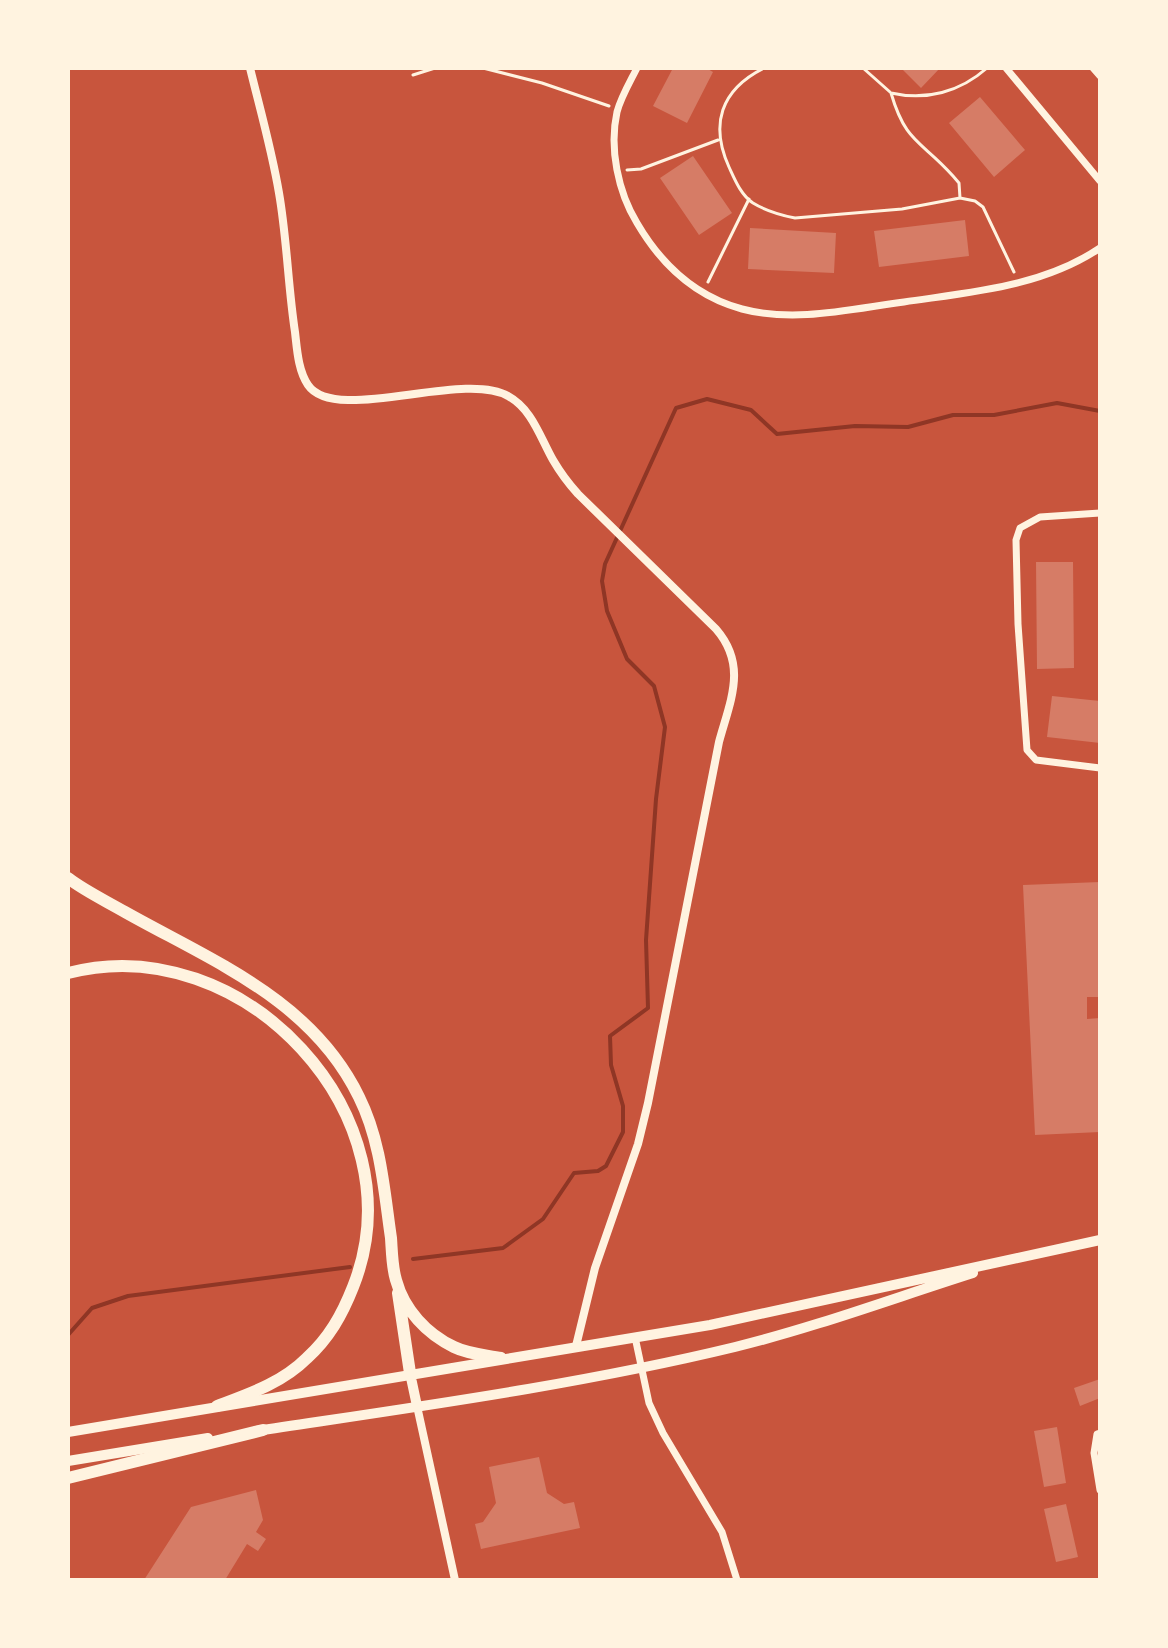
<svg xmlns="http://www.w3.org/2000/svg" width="1168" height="1648" viewBox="0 0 1168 1648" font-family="'PT Sans Narrow',sans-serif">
<rect width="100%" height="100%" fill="#c8553d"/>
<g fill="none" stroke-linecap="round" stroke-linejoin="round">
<path stroke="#8f3625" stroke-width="4" d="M413 1259 503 1248 543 1219 574 1173 598 1171 606 1166 623 1132V1106L611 1065 610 1036 648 1008 646 940 656 799 665 727 654 686 627 659 607 611 602 581 605 564 676 408 707 399 751 410 777 434 855 426 908 427 953 415H994L1057 403 1100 411
M68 1335 92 1308 128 1296 350 1267"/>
</g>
<path fill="#d67c66" d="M673 68H706L713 72 687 123 653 106Z
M901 68H940L921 88Z
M980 97 1025 150 994 177 949 123Z
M693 156 732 213 699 235 660 178Z
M965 220 969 256 879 267 874 231Z
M750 228 836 233 834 273 748 269Z
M1036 562H1073L1074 668 1037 669Z
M1052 696 1100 701V743L1047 737Z
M1100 882V997H1087V1019L1100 1018V1132L1035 1135 1023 885Z
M1100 1379V1398L1080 1406 1074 1388Z
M1057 1427 1066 1483 1044 1487 1034 1431Z
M539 1457 547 1493 564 1504 574 1502 580 1528 481 1549 475 1524 483 1522 496 1503 489 1467Z
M256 1490 263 1520 256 1532 266 1539 258 1551 247 1544 225 1580H144L191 1507Z
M1066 1504 1078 1557 1056 1562 1044 1509Z"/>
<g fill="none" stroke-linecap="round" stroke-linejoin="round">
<path stroke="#fff3e0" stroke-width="3" d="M483 68 542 83 609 106
M764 68C720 90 710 125 729 167 735 180 741 195 753 203 766 211 780 215 795 218L902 209 960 198
M863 68 890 92
M987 68C960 92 926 101 891 93 906 144 921 140 953 176L959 183 960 198 975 201 983 207 1014 272
M413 75 435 68
M627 170 641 169 718 140
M708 282 749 199"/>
<path stroke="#fff3e0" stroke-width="7" d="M637 68C630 82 621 97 617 112 609 148 618 192 637 223 661 264 694 296 742 309 795 323 851 309 904 302 971 292 1042 287 1100 248
M1006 68 1100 181
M1093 68 1100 76
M1100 513 1040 517 1020 528 1016 540 1018 624 1027 750 1036 760 1100 768
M635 1337 649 1403 663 1433 722 1532 737 1580
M1100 1433 1097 1434 1094 1453 1100 1490"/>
<path stroke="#fff3e0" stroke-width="8" d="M250 68C260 109 272 151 279 193 287 239 288 286 295 332 297 349 298 370 308 385 335 425 463 370 508 396 532 409 540 437 553 460 560 472 568 483 578 494L716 629C748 666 730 701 719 742L648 1103 638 1144 595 1268 576 1346
M417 1406 455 1580"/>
<path stroke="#fff3e0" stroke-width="10" d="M410 1373 417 1406
M256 1431C415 1407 578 1385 735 1347 816 1327 894 1298 973 1273
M68 1432 710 1325 1100 1240
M68 1461 208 1438"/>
<path stroke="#fff3e0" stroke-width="12" d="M68 878C85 891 106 901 125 912 214 962 312 1000 359 1097 381 1141 384 1190 391 1238 392 1252 392 1267 396 1280 404 1310 427 1334 454 1347 468 1354 486 1355 501 1358
M68 973C243 927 421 1117 353 1287 342 1315 329 1338 307 1358 282 1383 249 1394 217 1406
M398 1293 410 1373
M68 1478 263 1430"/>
</g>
<rect width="1168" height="1648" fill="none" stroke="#fff3e0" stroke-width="140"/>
</svg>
